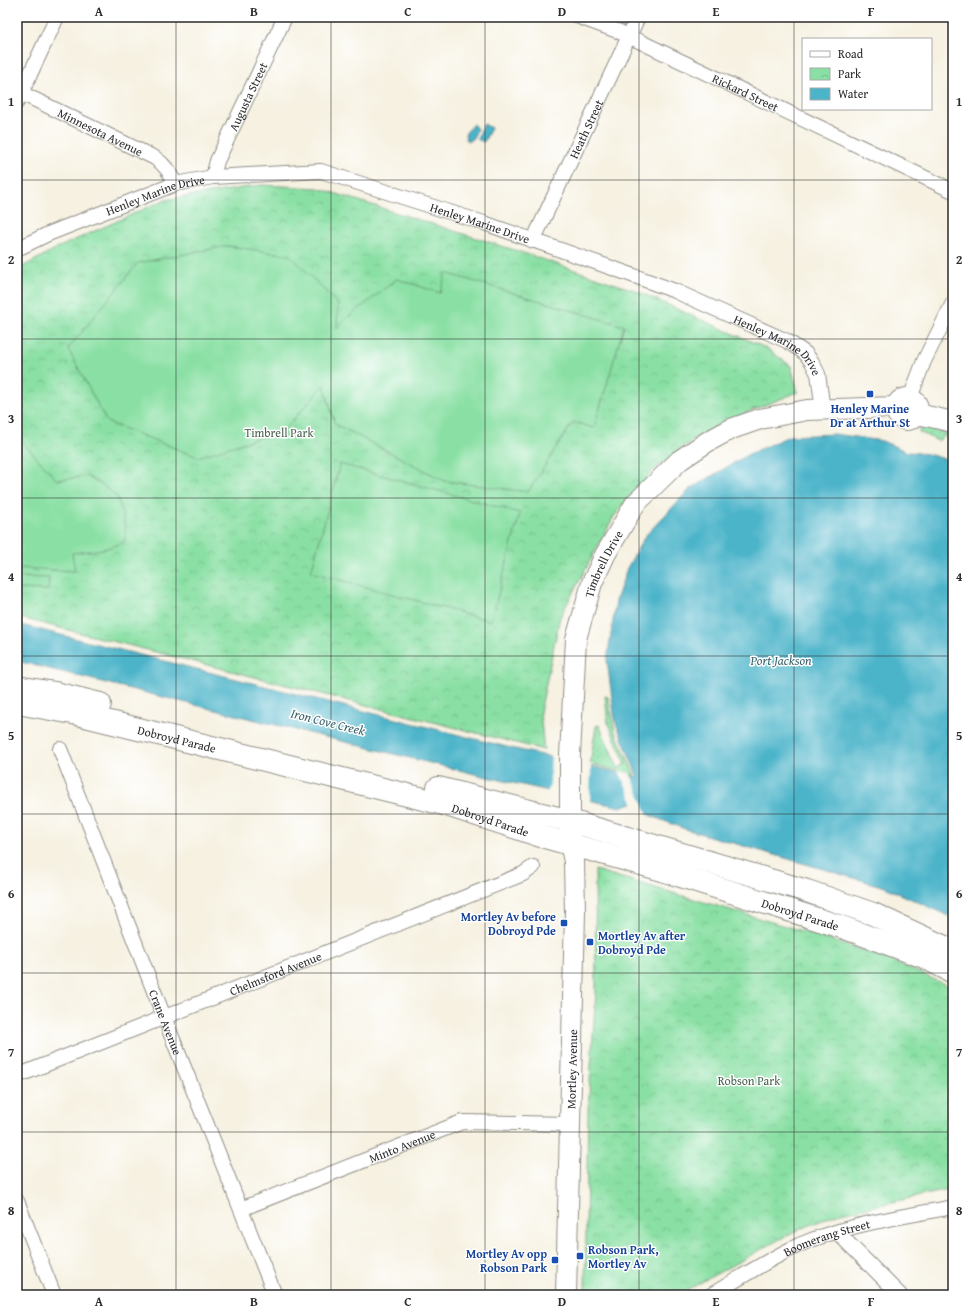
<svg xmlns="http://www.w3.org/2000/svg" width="970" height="1312" viewBox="0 0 970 1312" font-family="'Gentium Book Plus',serif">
<defs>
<pattern id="grass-dots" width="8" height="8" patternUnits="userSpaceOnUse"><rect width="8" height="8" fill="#8ae0a4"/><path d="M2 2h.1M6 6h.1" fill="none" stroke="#77c08d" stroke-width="1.8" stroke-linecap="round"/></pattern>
<pattern id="park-crowns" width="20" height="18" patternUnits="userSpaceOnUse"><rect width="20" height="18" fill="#8ae0a4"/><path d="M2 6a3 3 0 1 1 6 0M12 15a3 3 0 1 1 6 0" fill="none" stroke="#77c08d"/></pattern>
</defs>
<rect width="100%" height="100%" fill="#fff"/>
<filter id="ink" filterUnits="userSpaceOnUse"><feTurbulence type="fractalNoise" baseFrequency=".025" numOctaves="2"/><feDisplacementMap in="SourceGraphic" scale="8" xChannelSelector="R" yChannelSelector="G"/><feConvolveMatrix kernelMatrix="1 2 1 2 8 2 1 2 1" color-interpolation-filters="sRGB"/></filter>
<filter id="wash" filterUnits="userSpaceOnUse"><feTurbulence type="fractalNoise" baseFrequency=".012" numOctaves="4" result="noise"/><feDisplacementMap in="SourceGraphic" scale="16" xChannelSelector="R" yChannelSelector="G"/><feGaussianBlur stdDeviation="0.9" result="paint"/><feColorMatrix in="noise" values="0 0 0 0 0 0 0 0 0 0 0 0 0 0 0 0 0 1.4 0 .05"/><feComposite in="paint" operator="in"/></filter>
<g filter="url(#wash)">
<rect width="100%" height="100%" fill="#f6f1e1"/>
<path fill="url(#grass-dots)" stroke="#5a8668" d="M920 426 953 435V437L944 436 938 441 919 432Z
M605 696 608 697 615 731 635 775 590 764 596 726 599 725 618 768 626 764 608 723Z"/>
<path fill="url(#park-crowns)" stroke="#5a8668" d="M262 185 318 188 527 254 634 290 766 348 791 366 798 392 728 420 697 437 654 470 628 498 613 518 560 617 540 712 544 750 17 617V270L57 248 164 200Z
M595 870 809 933 888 959 953 988V1189L837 1214 793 1232 678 1295H588L585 1292 588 1110 596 991Z"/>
<path fill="#8ae0a4" stroke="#5a8668" d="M227 246 290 255 338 304 337 329 341 323 397 279 440 293 446 273 624 326 594 428 573 422 528 492 445 481 335 424 324 385 284 430 198 457 107 422 68 349 138 263Z
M17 436 57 480 87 476C96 482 108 488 116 496 120 501 130 538 123 542 109 550 88 551 72 553L75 571 17 568Z
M340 464 520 513 491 621 311 572Z
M17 577 49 578 48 590 17 589Z"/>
<path fill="#4bb4c9" stroke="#3b707a" d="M473 124 477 129 473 139 469 141 466 139 465 134Z
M484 124 491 128 484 142 477 139Z
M835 434 882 441 908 452 928 454 948 460 953 464V918L885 887 685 829 649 815 638 801 620 807 491 778 17 661V624L511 748 638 777 615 721 607 660 616 601 627 568 645 536 690 489 749 454 789 436Z"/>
<path fill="#f6f1e1" d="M551 755 591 764 590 802 547 793 550 783Z
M619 771 630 773 649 817 638 803 634 804Z"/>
</g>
<g filter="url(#ink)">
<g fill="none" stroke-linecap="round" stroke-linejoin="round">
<g stroke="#908e86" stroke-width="16">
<g id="street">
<path id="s1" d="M579 17 620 32 953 191"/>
<path id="s2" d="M17 91 155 158C165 165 170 172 175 184"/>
<path d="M17 102 57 17"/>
<path id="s3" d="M213 177 217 161 285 17"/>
<path id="s4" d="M533 241 638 17"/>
<path id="s5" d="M17 249 48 234 175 184 213 177 321 171 484 223 629 274 675 291 787 341 805 353 812 362 818 374 823 410"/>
<path d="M910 398 924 361 953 303"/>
<path id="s6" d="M60 749 164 1017 275 1295"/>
<path id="s7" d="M17 1076 523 874 533 867"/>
<path d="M17 1201 54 1295"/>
<path id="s8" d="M241 1209 462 1122 570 1124"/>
<path d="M837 1232 900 1295"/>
<path id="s9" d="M711 1295C740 1278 769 1259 799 1245 848 1224 901 1217 953 1207"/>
</g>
</g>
<g stroke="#908e86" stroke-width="22">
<g id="secondary">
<circle cx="907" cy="409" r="11"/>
<path d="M918 414 953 422"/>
<path id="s10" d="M566 1295 575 912 574 861 570 844V755L576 639 592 583 605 555 635 504 680 460 707 442 731 429 760 419 807 410 896 407"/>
</g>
</g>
<g stroke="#908e86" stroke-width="24">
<g id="highway">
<path d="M17 687 55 693 100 704"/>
<path id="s11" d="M17 703 73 713 444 804 541 836 662 870 842 927 924 957 953 972"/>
<path d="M438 788 570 821 807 891 873 914 953 951"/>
</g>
</g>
<use href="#street" stroke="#fff" stroke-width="14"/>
<use href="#secondary" stroke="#fff" stroke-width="20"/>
<use href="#highway" stroke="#fff" stroke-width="22"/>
</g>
</g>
<path fill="none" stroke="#2b2b2b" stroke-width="1" stroke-opacity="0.55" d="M176 17V1295M331 17V1295M485 17V1295M639 17V1295M794 17V1295M17 180H953M17 339H953M17 498H953M17 656H953M17 814H953M17 973H953M17 1132H953"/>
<g fill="#1a4fb4" stroke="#fff" stroke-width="1.5">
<rect x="866" y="390" width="8" height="8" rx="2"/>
<rect x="560" y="919" width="8" height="8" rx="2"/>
<rect x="586" y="938" width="8" height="8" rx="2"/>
<rect x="576" y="1252" width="8" height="8" rx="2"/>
<rect x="551" y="1256" width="8" height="8" rx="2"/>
</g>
<g text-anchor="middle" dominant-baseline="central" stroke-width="3" stroke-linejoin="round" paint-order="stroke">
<g font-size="12" fill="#2b2b2b" stroke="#fff">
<text stroke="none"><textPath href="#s1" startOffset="183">Rickard Street</textPath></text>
<text stroke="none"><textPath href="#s3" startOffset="88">Augusta Street</textPath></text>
<text stroke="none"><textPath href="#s4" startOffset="124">Heath Street</textPath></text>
<text stroke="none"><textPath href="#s2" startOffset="93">Minnesota Avenue</textPath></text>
<text stroke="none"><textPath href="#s5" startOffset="149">Henley Marine Drive</textPath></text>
<text stroke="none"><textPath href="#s5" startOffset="485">Henley Marine Drive</textPath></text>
<text stroke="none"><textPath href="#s5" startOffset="809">Henley Marine Drive</textPath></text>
<text stroke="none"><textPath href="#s10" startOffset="737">Timbrell Drive</textPath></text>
<text stroke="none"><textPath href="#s11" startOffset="164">Dobroyd Parade</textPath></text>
<text stroke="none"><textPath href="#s11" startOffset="488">Dobroyd Parade</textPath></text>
<text stroke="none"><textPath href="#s11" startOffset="812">Dobroyd Parade</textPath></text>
<text stroke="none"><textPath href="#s7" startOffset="278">Chelmsford Avenue</textPath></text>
<text stroke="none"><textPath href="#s6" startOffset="293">Crane Avenue</textPath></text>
<text stroke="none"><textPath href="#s10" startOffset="226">Mortley Avenue</textPath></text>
<text stroke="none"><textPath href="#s8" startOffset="173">Minto Avenue</textPath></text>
<text stroke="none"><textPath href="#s9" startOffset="130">Boomerang Street</textPath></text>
</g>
<g font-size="12" font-weight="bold" fill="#164399" stroke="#fff" text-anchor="end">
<text x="870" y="408" text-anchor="middle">Henley Marine<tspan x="870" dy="14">Dr at Arthur St</tspan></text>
<text x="556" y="916">Mortley Av before<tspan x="556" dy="14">Dobroyd Pde</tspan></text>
<text x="598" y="935" text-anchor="start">Mortley Av after<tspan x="598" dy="14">Dobroyd Pde</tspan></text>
<text x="588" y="1249" text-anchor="start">Robson Park,<tspan x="588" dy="14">Mortley Av</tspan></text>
<text x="547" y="1253">Mortley Av opp<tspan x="547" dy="14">Robson Park</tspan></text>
</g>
<g font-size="12" fill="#48614f" stroke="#fff">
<text x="279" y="432">Timbrell Park</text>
<text x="749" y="1080">Robson Park</text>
</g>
<g font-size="13" font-style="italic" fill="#38626a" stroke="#fff">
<text x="781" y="660">Port Jackson</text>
<text transform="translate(328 722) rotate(14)">Iron Cove Creek</text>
</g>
</g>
<rect width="970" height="1312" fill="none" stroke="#fff" stroke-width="44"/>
<rect x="802" y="38" width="130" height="72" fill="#ffffff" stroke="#aaaaaa"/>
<rect x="810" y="51" width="20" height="6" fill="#ffffff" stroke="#aaaaaa"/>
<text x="838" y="58" font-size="12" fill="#2b2b2b">Road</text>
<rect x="810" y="68" width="20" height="12" fill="url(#park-crowns)" stroke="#aaaaaa"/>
<text x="838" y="78" font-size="12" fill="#2b2b2b">Park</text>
<rect x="810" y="88" width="20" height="12" fill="#4bb4c9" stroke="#aaaaaa"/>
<text x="838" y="98" font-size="12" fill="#2b2b2b">Water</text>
<rect x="22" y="22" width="926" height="1268" fill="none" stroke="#2b2b2b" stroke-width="1.5"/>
<g font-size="13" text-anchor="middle" font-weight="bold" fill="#2b2b2b">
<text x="99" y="16">A</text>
<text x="254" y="16">B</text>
<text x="408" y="16">C</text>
<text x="562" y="16">D</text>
<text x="716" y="16">E</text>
<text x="871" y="16">F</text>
<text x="11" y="106">1</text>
<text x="959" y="106">1</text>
<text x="11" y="264">2</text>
<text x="959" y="264">2</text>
<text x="11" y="423">3</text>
<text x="959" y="423">3</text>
<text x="11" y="581">4</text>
<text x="959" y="581">4</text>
<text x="11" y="740">5</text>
<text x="959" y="740">5</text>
<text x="11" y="898">6</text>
<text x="959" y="898">6</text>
<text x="11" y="1057">7</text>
<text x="959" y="1057">7</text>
<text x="11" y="1215">8</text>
<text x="959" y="1215">8</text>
<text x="99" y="1306">A</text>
<text x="254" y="1306">B</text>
<text x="408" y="1306">C</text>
<text x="562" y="1306">D</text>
<text x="716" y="1306">E</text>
<text x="871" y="1306">F</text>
</g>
</svg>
